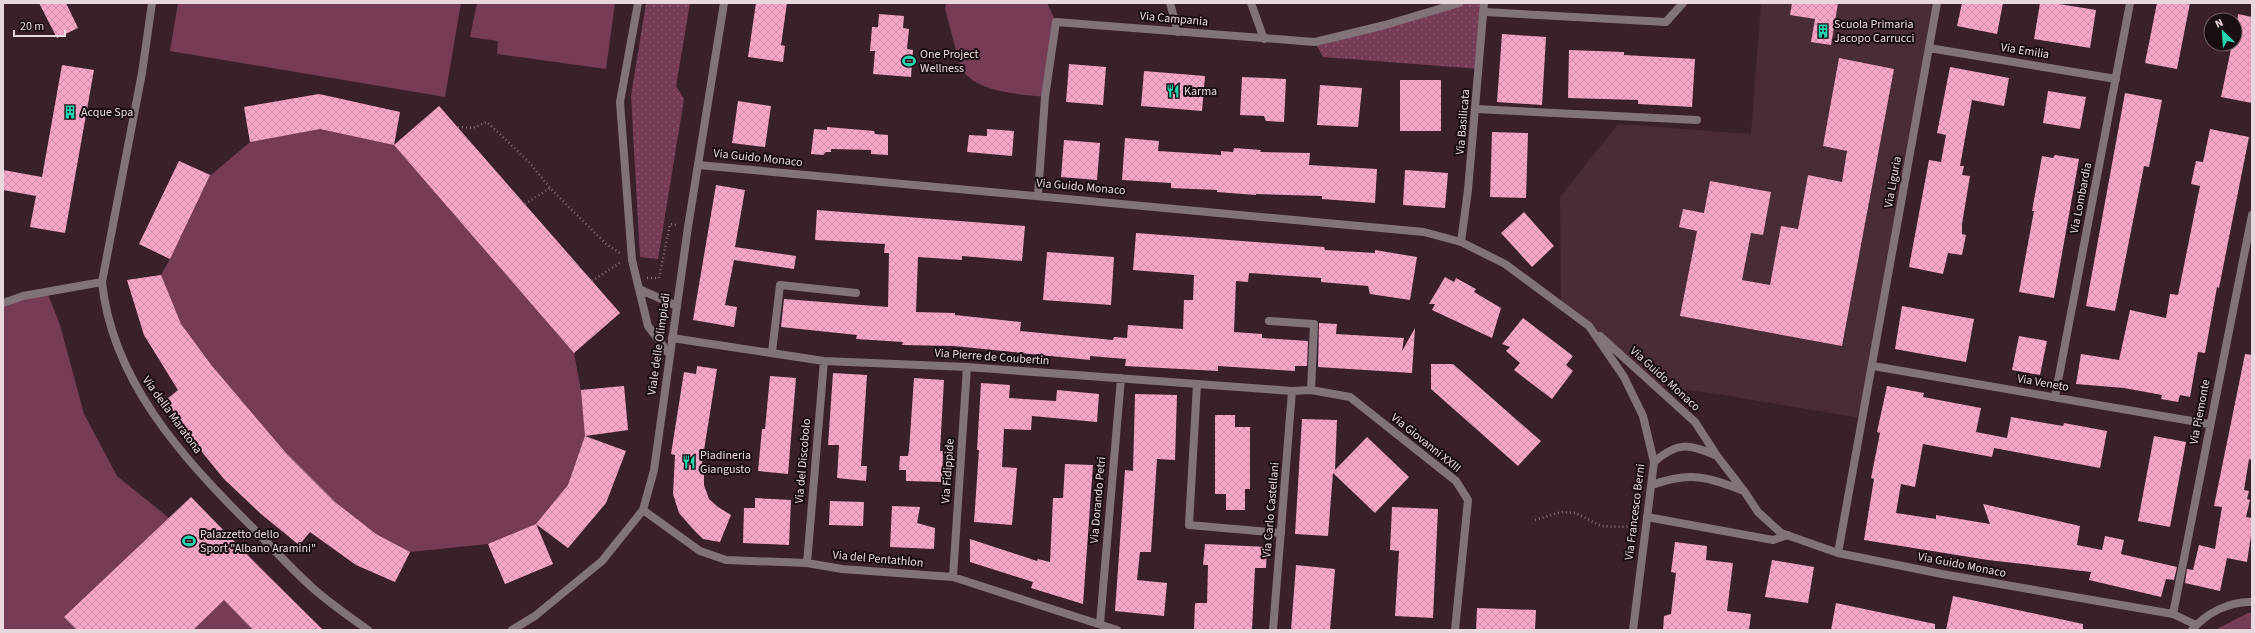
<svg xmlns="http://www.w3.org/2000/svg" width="2255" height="633" viewBox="0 0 2255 633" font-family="'Source Sans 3',sans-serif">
<defs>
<pattern id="grass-dots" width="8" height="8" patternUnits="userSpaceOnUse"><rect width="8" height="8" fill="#763c56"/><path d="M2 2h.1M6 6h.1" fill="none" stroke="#8a576e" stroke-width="1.8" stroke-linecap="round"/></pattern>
<pattern id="building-cross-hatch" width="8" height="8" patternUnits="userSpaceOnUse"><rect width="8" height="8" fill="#f6a6c7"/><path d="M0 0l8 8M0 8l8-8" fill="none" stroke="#ca8ca6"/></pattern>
</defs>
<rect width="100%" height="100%" fill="#39202a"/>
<path fill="#4a2b38" d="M1761 3H1937L1861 418 1711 393 1655 386 1561 307 1560 197 1618 124 1751 134Z"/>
<path fill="url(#grass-dots)" d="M646 3H690L676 86 684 99 658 259 640 257 631 96Z
M1459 3H1484L1480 69 1323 57 1315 42Z"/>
<path fill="#763c56" d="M178 3H461L445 97 170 51Z
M477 3H615L606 69 497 54 498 41 470 37Z
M946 3H1047L1056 22 1045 97C1017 93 980 94 961 69L945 9Z
M314 95 320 128 328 96 400 112 394 145 439 106 620 313 574 353 581 390 624 386 628 430 586 436 599 511 568 548 537 525 553 564 505 584 488 544 410 552 395 582 356 565 310 532 299 545 224 479 189 436 165 400 178 390 144 335 127 280 161 275 170 259 139 244 179 161 211 175 250 142 244 107Z
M47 292 60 325 84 414 117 476 169 518 191 497 323 630H3V303Z
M2248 613H2252V630H2215Z"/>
<path fill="url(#building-cross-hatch)" d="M39 3H66L78 28 57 38Z
M756 3H787L781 45 785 46 783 62 748 57Z
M1792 3H1838L1831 45 1811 42 1815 19 1790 15Z
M1962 3H2003L1997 34 1957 26Z
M2040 3H2053L2096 10 2090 48 2034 39Z
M2157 3H2190L2177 69 2145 63Z
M879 14 904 16 903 28 909 29 907 49 913 50 911 77 873 74 875 51H870L872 27H878Z
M2238 14 2252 17V103L2221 97 2232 44H2235Z
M1502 34 1546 37 1542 105 1497 102Z
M1569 50 1624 52V55L1695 59 1692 107 1638 104V100L1568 98Z
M1839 58 1894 69 1842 346 1680 316 1697 231 1679 227 1683 209 1704 213 1710 181 1771 192 1763 235 1751 233 1742 280 1770 285 1781 226 1798 229 1808 175 1842 182 1847 151 1823 146Z
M1069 64 1106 67 1103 105 1066 102Z
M62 65 94 70 65 233 30 227 36 196 3 190V170L42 177Z
M1950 67 2009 78 2004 106 1972 100 1960 166H1964L1962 175 1970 176 1962 224V234L1966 235 1962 255 1948 253 1943 274 1909 267 1929 160 1941 162 1946 135 1937 133Z
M1144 71 1205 76 1202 111 1141 106Z
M1242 77 1286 79 1284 122 1266 121 1264 116 1240 115Z
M1400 80H1441V131H1400Z
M1320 85 1362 88 1358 127 1317 125Z
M2048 91 2086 97 2080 129 2043 123Z
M2125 93 2162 100 2149 167 2144 166 2115 311 2086 306Z
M319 94 400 112 394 145 320 129 250 142 244 107Z
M738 101 771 106 765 147 732 143Z
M439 106 620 313 574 353 394 145Z
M827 127 874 131 875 134 888 135V155L871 154V150L831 149V152H826L823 155 811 154 814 129 827 130Z
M987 129 1014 131 1012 156 967 152 969 135 987 136Z
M2210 129 2249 137 2219 288 2217 287 2205 353 2198 352 2190 397 2180 395 2178 402 2161 399 2162 395 2124 388 2076 384 2081 354 2119 360 2130 310 2166 318 2170 294 2178 295 2200 186 2191 184 2196 161 2203 162Z
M1492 132 1528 133 1526 198 1490 197Z
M1125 138 1159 141 1158 151 1221 155V151L1233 152 1234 148 1261 150 1260 152 1310 153 1309 165 1377 169 1375 203 1322 199V196L1256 194V195L1217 192V190L1171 188V183L1122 180Z
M1064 140 1100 143 1097 180 1061 177Z
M2055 155 2079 159 2054 298 2019 292 2034 211H2032L2042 156 2053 158Z
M179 161 210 175 170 259 139 244Z
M1405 170 1448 173 1445 208 1403 205Z
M716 185 745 190 735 247 796 256 794 269 734 260 725 305 737 307 734 327 693 320Z
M817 210 1025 226 1022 261 962 256V260L918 257 916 312 955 313V315L1021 322 1020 331 1113 340 1114 337 1127 338 1128 325 1183 329 1184 300H1193L1194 275 1133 270 1136 233 1324 247 1325 250 1375 253V250L1417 257 1410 300 1370 294 1368 286 1321 282V278L1249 273 1248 282 1236 281 1234 332 1262 334V338L1308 341 1307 366H1295V371L1218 366V371L1125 366 1126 359 1090 356V360L954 346 902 345 903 342 856 339 857 335 781 327 784 299 888 307 889 253H884L885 244 815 240Z
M1524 212 1554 246 1532 267 1501 233Z
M1047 252 1114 257 1111 305 1043 300Z
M161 275 181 324 212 366 286 453 335 502 376 534 410 552 395 582 356 565 310 532 299 545 261 514 224 479 189 436 166 400 178 390 144 335 127 280Z
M1445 277 1454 282 1456 278 1476 289 1474 292 1501 308 1492 338 1432 310 1435 304H1429Z
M1902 306 1974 319 1966 362 1895 349Z
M1523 318 1573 356 1566 365 1573 371 1552 399 1514 370 1520 363 1506 351 1510 347 1502 344Z
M1319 323 1337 324 1336 334 1404 338 1402 351 1415 328 1412 373 1318 367Z
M2019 336 2047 341 2040 375 2012 370Z
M2245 354 2252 355V460L2249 459 2244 490 2249 491 2247 499 2250 500 2246 517 2252 518V529L2247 562 2227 558 2220 591 2185 583 2187 569 2193 570 2199 545 2215 549 2222 507 2214 506Z
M1431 364H1453L1541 441 1518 466 1431 389Z
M697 366 717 369 701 469 704 470V485L709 499 718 507 731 515 720 542 703 539 693 529 679 513 673 494 675 455 671 454 684 372 696 374Z
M833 373 867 375 861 466H867L866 481 837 478 839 445H828Z
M770 376 796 378 788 474 758 471 762 429H765Z
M914 378 944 380 940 451H943L942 482 906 481V470H899L900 456H908L909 450Z
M981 383 1010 385 1009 398 1056 401 1057 390 1099 394 1097 422 1032 416 1031 430 1004 429 1002 467 1017 468 1012 525 974 522 979 450H977Z
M624 386 628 430 585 436 581 390Z
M1887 386 1924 393 1923 397 1981 408 1976 432 2007 438 2011 417 2063 426 2064 423 2107 431 2100 468 1994 448 1992 457 1923 444 1915 487 1901 484 1896 513 1936 519V515L1990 524 1983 504 2080 526 2077 545 2102 550 2105 536 2124 540 2121 554 2177 567 2174 580 2166 579 2161 597 2089 580 2091 572 1988 560 1864 540 1874 479 1871 478 1880 433 1877 432Z
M1135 394 1177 395 1175 460 1157 459 1151 552H1140L1137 580 1167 583 1164 616 1115 611 1125 470 1133 471Z
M1215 415H1235V427H1250V489H1245V510H1226V494H1215Z
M1302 419 1337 420 1335 470 1367 437 1409 477 1375 513 1333 473 1328 536 1295 534Z
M585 436 626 451 606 503 568 548 536 524 568 485Z
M2154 436 2186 442 2170 527 2138 521Z
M1065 464 1093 465 1083 604 1031 588 1033 582 970 562V539L1037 561 1038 559 1050 562 1053 498H1063Z
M191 497 257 565 323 630H253L224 600 193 630H77L64 617Z
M755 498 791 500 789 545 743 543 744 508H755Z
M830 501 864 502 863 526 829 525Z
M892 506 920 507 917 523 935 528 934 549 890 547Z
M1392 507 1438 509 1433 618 1395 616 1399 551 1390 550Z
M536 524 553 564 505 584 488 544Z
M1675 542 1707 546 1706 560 1733 563 1727 611 1751 614 1749 630H1663L1664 616 1671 614 1676 573 1671 572Z
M1205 544 1267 547 1266 568H1255L1252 630 1194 629 1195 603H1207L1208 565H1203Z
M1772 560 1814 567 1808 603 1765 597Z
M1296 565 1335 569 1330 630H1291Z
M1953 596 2083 624V630H1946Z
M1836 603 1935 624V630H1831Z
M1477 608 1536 610 1535 630H1476Z"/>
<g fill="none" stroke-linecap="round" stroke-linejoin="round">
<path stroke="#867078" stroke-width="2.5" stroke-dasharray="1 3" stroke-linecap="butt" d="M458 127 473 128 487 122 529 162 550 188
M525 204 550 188 606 244 620 253
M647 278H659L670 224 676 225
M592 281 621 262
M1535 520 1561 512 1576 513 1601 526 1626 527 1634 523"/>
<path stroke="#817378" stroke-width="8" d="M1170 3 1178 32
M1251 3 1264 39
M1484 12 1666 22 1683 3
M1476 109 1697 120
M1269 321 1314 324 1311 390
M772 352 780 285 856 293
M1197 384 1189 525 1281 533
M1647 517 1773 540 1788 535"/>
<path stroke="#817378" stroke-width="8" d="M152 3 142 73 102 282C112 380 181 456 248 523 270 545 291 569 315 590 331 604 350 617 368 630
M638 3 620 102 632 260 639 289 677 306
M1929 48 2116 79
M698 165 1424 232 1461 242 1505 264 1589 326 1624 377 1643 416 1654 462 1633 630
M1038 195 1045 97 1056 22 1315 42 1385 25 1459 3
M1461 242 1468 190 1484 3
M639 289 648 326 670 355
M3 303 23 296 102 282
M1600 336 1695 422 1717 456 1744 491C1707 477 1691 471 1652 485
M672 338 824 361 967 367 1292 391 1311 390 1350 397 1456 481 1468 500 1455 630
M1873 366 2209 424
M2055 397 2130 3
M1654 462C1678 441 1689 444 1717 456
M1744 491 1758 512 1781 533 1838 553 1942 574 2173 614 2196 625
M643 510 700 551 726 560 807 563 842 569 953 577 1117 630
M1838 553 1937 3
M807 563 824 361
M953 577 967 367
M2173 614 2252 215
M1100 624 1121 378
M1273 630 1292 391
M2192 630C2206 613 2230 601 2252 602"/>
<path stroke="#817378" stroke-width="8" d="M512 630 535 616 602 561 643 510 654 470 688 227 724 3"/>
</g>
<defs>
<g id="building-bare" transform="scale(1.08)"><path d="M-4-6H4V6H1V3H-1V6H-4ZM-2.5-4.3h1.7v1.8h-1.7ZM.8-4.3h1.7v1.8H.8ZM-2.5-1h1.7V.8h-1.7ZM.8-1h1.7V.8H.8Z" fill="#23d5af" stroke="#190e12" stroke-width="2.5" paint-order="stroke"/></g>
<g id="stadium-bare" transform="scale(1.08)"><path d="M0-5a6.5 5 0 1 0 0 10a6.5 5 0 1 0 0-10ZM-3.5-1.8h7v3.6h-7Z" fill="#23d5af" stroke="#190e12" stroke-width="2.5" paint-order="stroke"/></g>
<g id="restaurant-bare" transform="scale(1.08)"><path d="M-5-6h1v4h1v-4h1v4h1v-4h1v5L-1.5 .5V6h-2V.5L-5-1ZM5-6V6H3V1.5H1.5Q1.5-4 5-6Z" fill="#23d5af" stroke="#190e12" stroke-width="2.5" paint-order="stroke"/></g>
</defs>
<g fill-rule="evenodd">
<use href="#building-bare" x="1823" y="31"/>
<use href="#stadium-bare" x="909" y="61"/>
<use href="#restaurant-bare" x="1173" y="91"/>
<use href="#building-bare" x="70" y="112"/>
<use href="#restaurant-bare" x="689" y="462"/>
<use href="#stadium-bare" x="189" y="541"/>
</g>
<g text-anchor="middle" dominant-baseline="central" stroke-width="4" stroke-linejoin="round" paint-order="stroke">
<g font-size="12" fill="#e8d7dd" stroke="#190e12">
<text transform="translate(1174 19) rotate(5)">Via Campania</text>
<text transform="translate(2025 51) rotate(9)">Via Emilia</text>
<text transform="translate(1463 122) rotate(-85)">Via Basilicata</text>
<text transform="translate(758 158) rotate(6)">Via Guido Monaco</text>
<text transform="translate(1893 182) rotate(-80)">Via Liguria</text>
<text transform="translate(1081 187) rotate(5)">Via Guido Monaco</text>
<text transform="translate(2081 198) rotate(-79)">Via Lombardia</text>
<text transform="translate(659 344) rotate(-82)">Viale delle Olimpiadi</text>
<text transform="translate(992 357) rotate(4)">Via Pierre de Coubertin</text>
<text transform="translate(1665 379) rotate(42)">Via Guido Monaco</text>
<text transform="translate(2043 383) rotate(10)">Via Veneto</text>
<text transform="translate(2200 412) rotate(-79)">Via Piemonte</text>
<text transform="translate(172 415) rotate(54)">Via della Maratona</text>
<text transform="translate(1426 443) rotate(39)">Via Giovanni XXIII</text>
<text transform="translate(803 461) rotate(-85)">Via del Discobolo</text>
<text transform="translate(948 471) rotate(-86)">Via Fidippide</text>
<text transform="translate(1098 500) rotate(-85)">Via Dorando Petri</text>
<text transform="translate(1271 510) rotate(-85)">Via Carlo Castellani</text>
<text transform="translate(1635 512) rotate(-83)">Via Francesco Berni</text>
<text transform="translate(878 559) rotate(5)">Via del Pentathlon</text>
<text transform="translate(1962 565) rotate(11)">Via Guido Monaco</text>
</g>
<g font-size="12" fill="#e8d7dd" stroke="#190e12" text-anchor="start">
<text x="1834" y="24">Scuola Primaria<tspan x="1834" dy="14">Jacopo Carrucci</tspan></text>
<text x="920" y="54">One Project<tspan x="920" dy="14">Wellness</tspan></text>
<text x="1184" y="91">Karma</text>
<text x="81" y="112">Acque Spa</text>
<text x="700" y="455">Piadineria<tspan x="700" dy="14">Giangusto</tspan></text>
<text x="200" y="534">Palazzetto dello<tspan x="200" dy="14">Sport "Albano Aramini"</tspan></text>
</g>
</g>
<rect width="2255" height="633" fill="none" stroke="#e8d7dd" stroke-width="8"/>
<g transform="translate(2223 32) rotate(335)"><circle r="19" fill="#190e12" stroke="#6c5e63"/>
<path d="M0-3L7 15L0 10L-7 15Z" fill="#23d5af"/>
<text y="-6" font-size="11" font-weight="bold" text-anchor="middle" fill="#e8d7dd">N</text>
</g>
<path d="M14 30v6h51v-6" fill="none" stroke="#e8d7dd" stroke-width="2"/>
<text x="20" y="30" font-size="12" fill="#e8d7dd" stroke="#190e12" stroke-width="3" paint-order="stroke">20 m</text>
</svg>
